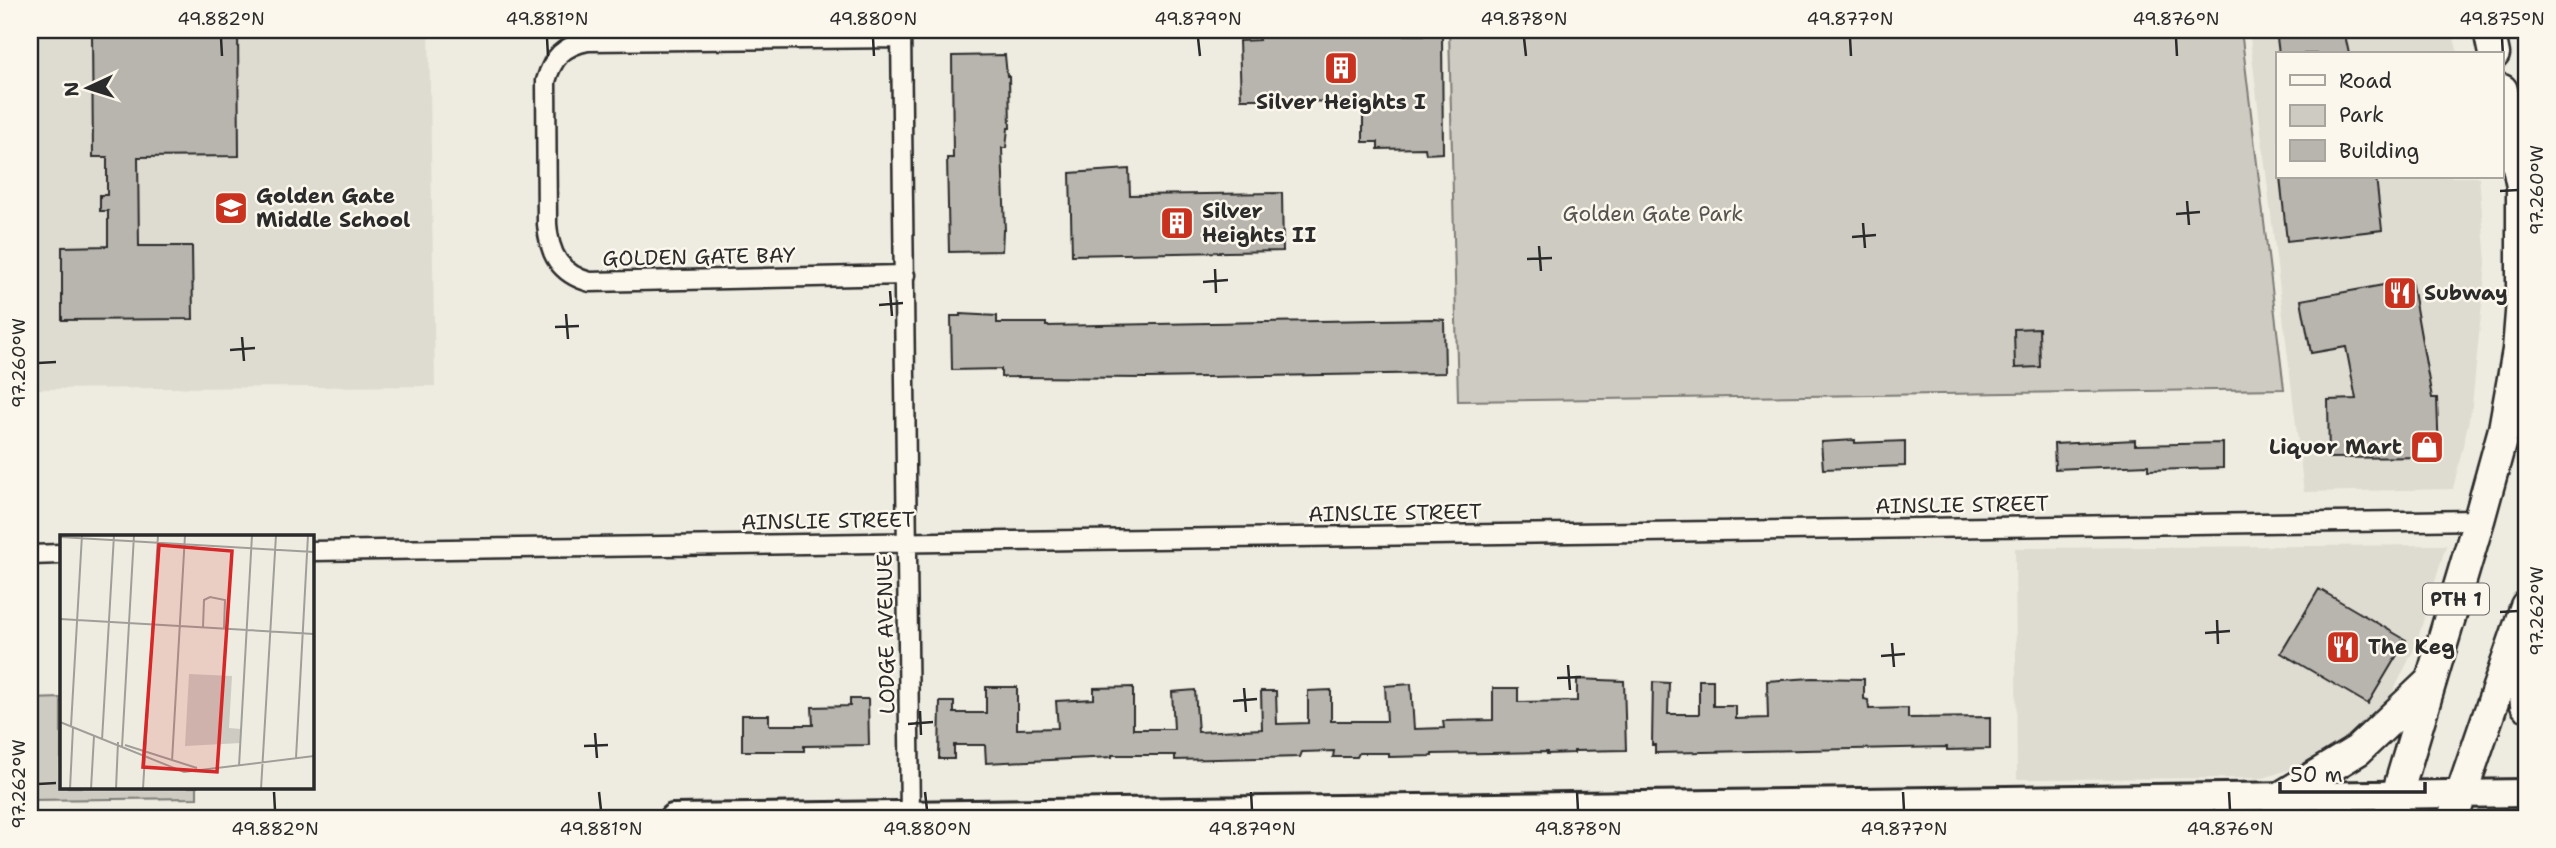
<svg xmlns="http://www.w3.org/2000/svg" width="2556" height="848" viewBox="0 0 2556 848" font-family="'Shantell Sans',sans-serif">
<rect width="100%" height="100%" fill="#eeebe0"/>
<filter id="ink" filterUnits="userSpaceOnUse"><feTurbulence type="fractalNoise" baseFrequency=".0143" numOctaves="2"/><feDisplacementMap in="SourceGraphic" scale="14" xChannelSelector="R" yChannelSelector="G"/><feConvolveMatrix kernelMatrix="1 2 1 2 8 2 1 2 1" color-interpolation-filters="sRGB"/></filter>
<g filter="url(#ink)">
<path fill="#dedbd1" d="M30 30H429L435 386 30 389Z
M2249 30H2452L2458 54H2278V177H2479L2486 263 2472 406 2453 489 2304 492Z
M2446 545 2416 645 2389 700 2346 742 2301 766 2263 778 2017 779 2015 548Z"/>
<path fill="#cecbc2" stroke="#7c7b76" stroke-width="2" d="M1449 30H2241L2284 389 1458 401Z
M61 698V787H197V798L30 800V699Z
M2177 812 2174 818H2045V816L2055 813Z
M1975 815 1987 816V818H1743Z"/>
<path fill="#b8b5ae" stroke="#2b2b2b" stroke-width="2" d="M1368 30V35H1442L1443 153 1426 154 1425 148 1378 149V142H1363V101L1268 102V99H1241L1239 41 1259 40 1258 36H1268L1267 31Z
M2276 30H2344L2349 54H2279Z
M238 31 239 156 138 157 139 246H192L193 319 62 320V247L108 246V211H100V195H107V157H93L92 33Z
M1005 55 1007 76H1009L1010 128H1008L1006 148H1002L1005 230H1003L1002 251 949 252 947 158H953L952 56Z
M1129 169 1130 195 1282 193 1283 251 1072 255 1070 173Z
M2280 177H2376L2382 230 2287 241Z
M2411 280 2432 398H2437L2439 457 2329 458 2328 400 2356 399 2346 347 2311 353 2301 300Z
M960 314 997 316V323H1046V326L1435 319 1444 320 1445 373 1147 378 1001 377V369L952 370 951 316H960Z
M2039 328 2040 367 2015 368 2014 329Z
M1855 440V443L1905 441V466L1823 469 1821 442Z
M2135 440V445L2223 443V468L2148 470V465L2055 469 2054 444Z
M2319 589 2406 640 2368 704 2281 653Z
M1812 678 1864 679V699L1868 700 1869 709 1908 708V718L1990 717V749L1947 750V747L1655 753V745H1652L1653 682 1669 683 1668 714H1699V680H1713V706H1736V719L1768 718 1767 681Z
M1577 679 1624 681 1626 750 1574 751V753L1547 754V752L1432 754V756L1389 757V753H1359L1357 757H1333L1334 751 1302 752 1300 757 1175 760V755H1112V757L986 763 985 745H954V759H939L940 702H954V713H986V687H1017V729L1058 728 1056 701 1094 699V688L1133 687V729H1174L1172 692 1195 690 1198 732 1262 729 1261 691H1276L1277 724 1308 723V691L1331 690V721H1387L1385 686 1411 684 1414 729 1444 728 1443 721 1493 720V688H1518V702L1577 701Z
M850 699H868L869 745 804 746V751H742V715H769V725H813L812 707 850 706Z"/>
<g fill="none" stroke-linecap="round" stroke-linejoin="round">
<g stroke="#2b2b2b" stroke-width="23">
<path id="minor" d="M901 30 910 818
M901 38 588 41C563 46 553 57 546 81L547 224C549 254 560 274 590 282L905 275
M312 551 2479 520
M30 555 61 554"/>
</g>
<g stroke="#2b2b2b" stroke-width="32">
<path id="secondary" d="M673 818 2526 793"/>
</g>
<g stroke="#2b2b2b" stroke-width="35">
<path id="trunk" d="M2489 30 2494 54
M2519 639 2526 705
M2281 797 2358 750 2431 681
M2390 818 2479 520 2504 429 2518 350 2522 301V186L2502 90
M2453 818 2526 606"/>
</g>
<use href="#minor" stroke="#fbf7ec" stroke-width="18"/>
<use href="#secondary" stroke="#fbf7ec" stroke-width="26"/>
<use href="#trunk" stroke="#fbf7ec" stroke-width="30"/>
</g>
</g>
<path fill="none" stroke="#2b2b2b" stroke-width="2.5" d="M221 38 222 56M547 38 548 56M873 38 874 56M1198 38 1200 56M1524 38 1526 56M1850 38 1851 56M2176 38 2177 56M2502 38 2503 56M2500 191 2518 190M2187 201 2189 225M2176 214 2200 212M1863 223 1865 248M1852 237 1876 235M1539 246 1541 271M1527 259 1552 258M1215 269 1216 293M1203 282 1228 280M890 291 892 316M879 305 903 303M566 314 568 339M555 327 579 326M242 337 244 361M230 350 255 348M38 363 56 362M2500 612 2518 611M2217 620 2218 644M2205 633 2230 631M1892 643 1894 667M1881 656 1905 654M1568 665 1570 690M1557 678 1581 677M1244 688 1246 712M1233 701 1257 699M920 711 921 735M908 724 933 722M595 733 597 758M584 746 608 745M38 784 56 783M274 792 275 810M599 792 601 810M925 792 927 810M1251 792 1252 810M1577 792 1578 810M1903 792 1904 810M2229 792 2230 810"/>
<defs>
<g id="building-square" transform="scale(1.75)"><rect x="-9" y="-9" width="18" height="18" rx="4" fill="#c8321e" stroke="#fbf7ec"/><path d="M-4-6H4V6H1V3H-1V6H-4ZM-2.5-4.3h1.7v1.8h-1.7ZM.8-4.3h1.7v1.8H.8ZM-2.5-1h1.7V.8h-1.7ZM.8-1h1.7V.8H.8Z" fill="#fff"/></g>
<g id="school-square" transform="scale(1.75)"><rect x="-9" y="-9" width="18" height="18" rx="4" fill="#c8321e" stroke="#fbf7ec"/><path d="M0-5L7-2L0 1L-7-2ZM-4 1L0 2.5L4 1V4Q0 6-4 4Z" fill="#fff"/></g>
<g id="restaurant-square" transform="scale(1.75)"><rect x="-9" y="-9" width="18" height="18" rx="4" fill="#c8321e" stroke="#fbf7ec"/><path d="M-5-6h1v4h1v-4h1v4h1v-4h1v5L-1.5 .5V6h-2V.5L-5-1ZM5-6V6H3V1.5H1.5Q1.5-4 5-6Z" fill="#fff"/></g>
<g id="shop-square" transform="scale(1.75)"><rect x="-9" y="-9" width="18" height="18" rx="4" fill="#c8321e" stroke="#fbf7ec"/><path d="M-5-2.5h2.3a2.7 3.5 0 0 1 5.4 0H5L5.5 6h-11ZM-1.5-2.5h3a1.5 2.3 0 0 0-3 0Z" fill="#fff"/></g>
</defs>
<g fill-rule="evenodd">
<use href="#building-square" x="1341" y="68"/>
<use href="#school-square" x="231" y="208"/>
<use href="#building-square" x="1177" y="223"/>
<use href="#restaurant-square" x="2400" y="293"/>
<use href="#shop-square" x="2427" y="447"/>
<use href="#restaurant-square" x="2343" y="647"/>
</g>
<g text-anchor="middle" dominant-baseline="central" stroke-width="5" stroke-linejoin="round" paint-order="stroke">
<rect fill="#fbf7ec" stroke="#696865" stroke-width="2" x="2423" y="583.5" width="66" height="31" rx="5"/>
<g font-size="19" font-weight="bold" fill="#2b2b2b">
<text x="2456" y="599">PTH 1</text>
</g>
<g font-size="21" font-weight="bold" fill="#2b2b2b" stroke="#fbf7ec" text-anchor="start">
<text x="1341" y="102" text-anchor="middle">Silver Heights I</text>
<text x="256" y="196">Golden Gate<tspan x="256" dy="24">Middle School</tspan></text>
<text x="1202" y="211">Silver<tspan x="1202" dy="24">Heights II</tspan></text>
<text x="2424" y="293">Subway</text>
<text x="2402" y="447" text-anchor="end">Liquor Mart</text>
<text x="2368" y="647">The Keg</text>
</g>
<g font-size="21" fill="#545351" stroke="#fbf7ec">
<text x="1653" y="214">Golden Gate Park</text>
</g>
<g font-size="21" fill="#2b2b2b" stroke="#fbf7ec">
<text transform="translate(699 257) rotate(-1)">GOLDEN GATE BAY</text>
<text transform="translate(1962 505) rotate(-1)">AINSLIE STREET</text>
<text transform="translate(1395 513) rotate(-1)">AINSLIE STREET</text>
<text transform="translate(828 521) rotate(-1)">AINSLIE STREET</text>
<text transform="translate(886 634) rotate(-91)">LODGE AVENUE</text>
</g>
</g>
<g transform="translate(60 535)">
<rect width="254" height="254" fill="#eeebe0"/>
<path d="M129 139 172 141 169 193 181 194V208L125 211Z" fill="#cecbc2"/>
<path fill="none" stroke="#a09e98" stroke-width="2" d="M0 2 254 17M0 84 254 99M143 92 144 65 150 62 165 65 164 93M0 187 124 237 254 221M11 191 22 0M42 205 54 0M65 210 137 233M62 212 74 0M236 223 248 0M112 226 125 0M179 231 192 0M10 254 13 192M31 254 34 201M56 254 58 207M83 254 98 0M201 254 216 0"/>
<path fill="#d62828" fill-opacity="0.15" stroke="#d62828" stroke-width="3.5" d="M99 10 172 16 157 237 83 232Z"/>
<rect width="254" height="254" fill="none" stroke="#2b2b2b" stroke-width="3.5"/>
</g>
<rect width="2556" height="848" fill="none" stroke="#fbf7ec" stroke-width="77"/>
<rect x="2276" y="52" width="228" height="126" fill="#fbf7ec" stroke="#a8a59f" stroke-width="2"/>
<rect x="2290" y="75" width="35" height="10" fill="#fbf7ec" stroke="#a8a59f" stroke-width="2"/>
<text x="2339" y="88" font-size="21" fill="#2b2b2b">Road</text>
<rect x="2290" y="105" width="35" height="21" fill="#cecbc2" stroke="#a8a59f" stroke-width="2"/>
<text x="2339" y="122" font-size="21" fill="#2b2b2b">Park</text>
<rect x="2290" y="140" width="35" height="21" fill="#b8b5ae" stroke="#a8a59f" stroke-width="2"/>
<text x="2339" y="158" font-size="21" fill="#2b2b2b">Building</text>
<g transform="translate(88 88) rotate(266)" stroke="#fbf7ec" stroke-width="5" paint-order="stroke">
<path d="M0-5L12 26L0 18L-12 26Z" fill="#2b2b2b"/>
<text y="-10" font-size="19" font-weight="bold" text-anchor="middle" fill="#2b2b2b">N</text>
</g>
<path d="M2280 782v10h145v-10" fill="none" stroke="#2b2b2b" stroke-width="3.5"/>
<text x="2290" y="782" font-size="21" fill="#2b2b2b" stroke="#fbf7ec" stroke-width="5" paint-order="stroke">50 m</text>
<rect x="38" y="38" width="2480" height="772" fill="none" stroke="#2b2b2b" stroke-width="2.5"/>
<g font-size="18" text-anchor="middle" fill="#2b2b2b">
<text x="221" y="25">49.882°N</text>
<text x="547" y="25">49.881°N</text>
<text x="873" y="25">49.880°N</text>
<text x="1198" y="25">49.879°N</text>
<text x="1524" y="25">49.878°N</text>
<text x="1850" y="25">49.877°N</text>
<text x="2176" y="25">49.876°N</text>
<text x="2502" y="25">49.875°N</text>
<text transform="translate(2537 190) rotate(-90)" y="6">97.260°W</text>
<text transform="translate(19 363) rotate(-90)" y="6">97.260°W</text>
<text transform="translate(2537 611) rotate(-90)" y="6">97.262°W</text>
<text transform="translate(19 784) rotate(-90)" y="6">97.262°W</text>
<text x="275" y="835">49.882°N</text>
<text x="601" y="835">49.881°N</text>
<text x="927" y="835">49.880°N</text>
<text x="1252" y="835">49.879°N</text>
<text x="1578" y="835">49.878°N</text>
<text x="1904" y="835">49.877°N</text>
<text x="2230" y="835">49.876°N</text>
</g>
</svg>
